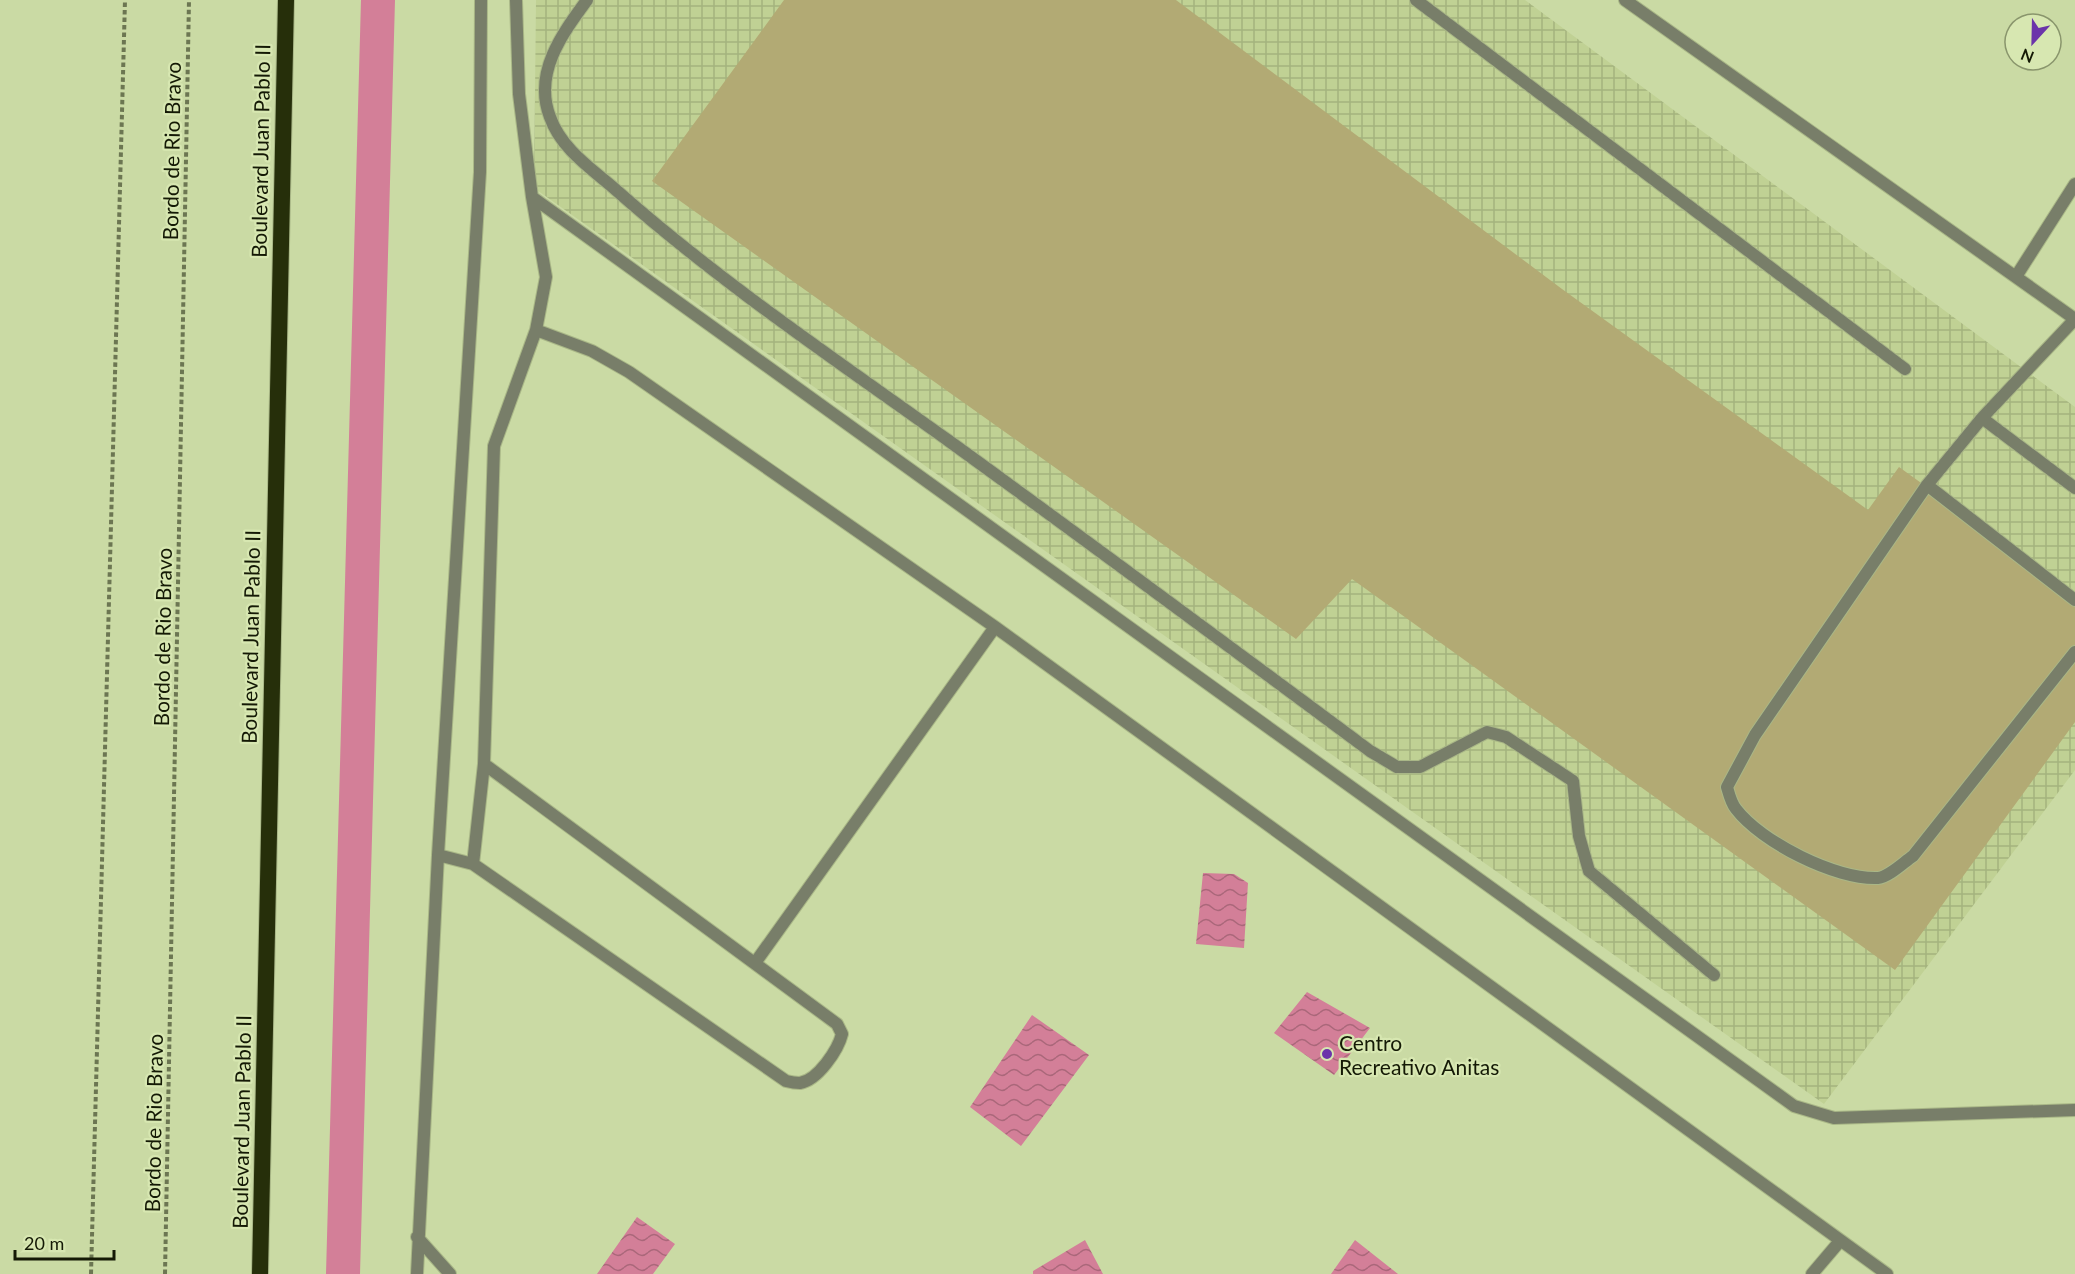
<svg xmlns="http://www.w3.org/2000/svg" width="2075" height="1274" viewBox="0 0 2075 1274" font-family="Lato,sans-serif">
<defs>
<pattern id="industrial-grid" width="8" height="8" patternUnits="userSpaceOnUse" patternTransform="scale(1.5)"><rect width="8" height="8" fill="#c0d194"/><path d="M0 4h8M4 0v8" fill="none" stroke="#a4b37e"/></pattern>
<pattern id="water-waves" width="16" height="10" patternUnits="userSpaceOnUse" patternTransform="scale(1.5)"><rect width="16" height="10" fill="#d37f98"/><path d="M0 5q4-4 8 0t8 0" fill="none" stroke="#aa677a"/></pattern>
</defs>
<rect width="100%" height="100%" fill="#cadaa4"/>
<path fill="url(#industrial-grid)" d="M536 0H1525L2075 407V770L1824 1104 534 188Z"/>
<path fill="url(#water-waves)" d="M1203 873 1234 874 1248 883 1244 948 1196 944Z
M1307 992 1370 1028 1334 1075 1274 1033Z
M1032 1015 1089 1055 1021 1146 970 1107Z
M637 1217 675 1244 653 1274H597Z
M1085 1240 1103 1274H1033V1271Z
M1355 1240 1398 1274H1331Z"/>
<g fill="none" stroke-linecap="round" stroke-linejoin="round">
<path stroke="#d37f98" stroke-width="34" d="M343 1274 378 0"/>
</g>
<path fill="#b2aa74" d="M784 0H1176L1562 289 1868 510 1899 467 2075 594V722L1895 970 1352 579 1296 639 652 181Z"/>
<g fill="none" stroke-linecap="round" stroke-linejoin="round">
<g stroke="#a9b787" stroke-width="14">
<path id="service" d="M516 0 519 94 532 197 546 277 536 330
M587 0C562 34 533 73 550 117 561 149 592 169 616 190 720 282 836 360 949 441 1090 543 1230 647 1370 751L1397 767H1420L1487 732 1506 737 1573 781 1579 836 1589 871 1714 975
M1416 0 1905 369
M532 197 1794 1106 1834 1118 2075 1110
M2075 319 1982 418 1927 485 1755 735 1727 787C1729 794 1731 803 1736 809 1761 842 1836 880 1878 878 1889 877 1904 862 1913 856L2075 652
M1982 418 2075 488
M1927 485 2075 600
M438 855 480 172 481 0
M473 864 786 1081C790 1082 796 1083 800 1083 818 1080 838 1050 842 1034L837 1024 484 764
M755 963 995 627
M417 1237 450 1274
M417 1274 438 855 473 864 484 764 494 446 536 330 592 351 629 372 995 627 1887 1274
M1812 1274 1840 1241"/>
</g>
<g stroke="#a9b787" stroke-width="14">
<path id="minor" d="M1625 0 2075 319
M2017 275 2075 184"/>
</g>
<g stroke="#a9b787" stroke-width="18">
<path id="trunk" d="M260 1274 286 0"/>
</g>
<path stroke="#6c7652" stroke-width="4" stroke-dasharray="4.5 3" stroke-linecap="butt" d="M91 1274 125 0
M165 1274 189 0"/>
<use href="#service" stroke="#787e69" stroke-width="12"/>
<use href="#minor" stroke="#787e69" stroke-width="12"/>
<use href="#trunk" stroke="#262f0a" stroke-width="16"/>
</g>
<circle fill="#6b34aa" stroke="#d7e7b1" stroke-width="2" cx="1327" cy="1054" r="6"/>
<g text-anchor="middle" dominant-baseline="central" stroke-width="4.5" stroke-linejoin="round" paint-order="stroke">
<g font-size="21" fill="#141905" stroke="#d7e7b1">
<text transform="translate(171 151) rotate(-89)">Bordo de Rio Bravo</text>
<text transform="translate(260 151) rotate(-89)">Boulevard Juan Pablo II</text>
<text transform="translate(162 637) rotate(-89)">Bordo de Rio Bravo</text>
<text transform="translate(250 637) rotate(-89)">Boulevard Juan Pablo II</text>
<text transform="translate(241 1122) rotate(-89)">Boulevard Juan Pablo II</text>
<text transform="translate(153 1123) rotate(-89)">Bordo de Rio Bravo</text>
</g>
<g font-size="21" fill="#141905" stroke="#d7e7b1" text-anchor="start">
<text x="1339" y="1042">Centro<tspan x="1339" dy="24">Recreativo Anitas</tspan></text>
</g>
</g>
<g transform="translate(2033 42) rotate(202)"><circle r="28" fill="#d7e7b1" stroke="#89956c" stroke-width="1.5"/>
<path d="M0-4.5L10 22L0 15L-10 22Z" fill="#6b34aa"/>
<text y="-9" font-size="16" font-weight="bold" text-anchor="middle" fill="#141905">N</text>
</g>
<path d="M15 1250v9h99v-9" fill="none" stroke="#141905" stroke-width="3"/>
<text x="24" y="1250" font-size="18" fill="#141905" stroke="#d7e7b1" stroke-width="4.5" paint-order="stroke">20 m</text>
</svg>
